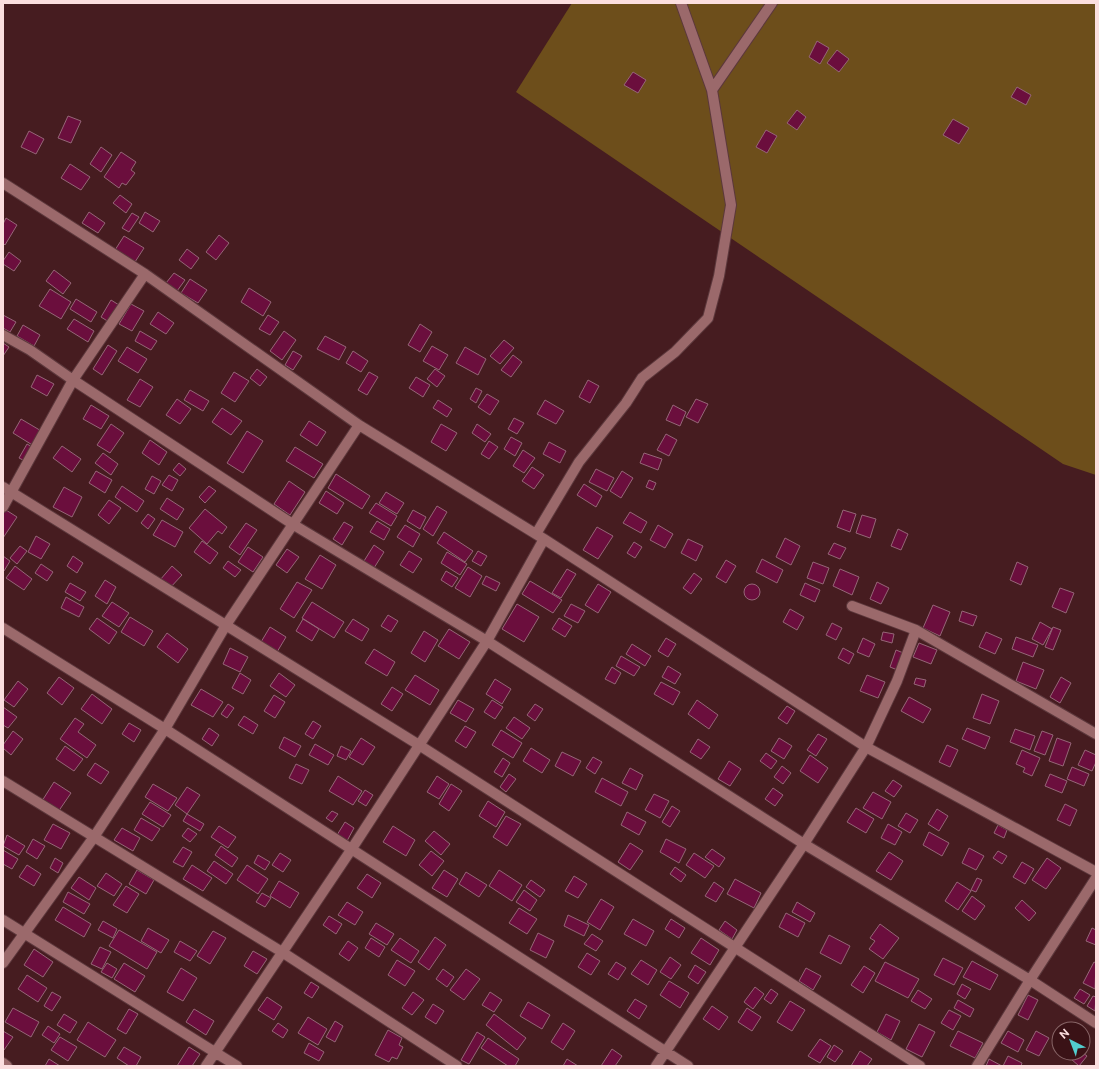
<svg xmlns="http://www.w3.org/2000/svg" width="1099" height="1069" viewBox="0 0 1099 1069" font-family="'Public Sans',sans-serif">
<rect width="100%" height="100%" fill="#461c20"/>
<path fill="#6d4e1b" d="M572 3H1096V475L1063 464 516 92Z"/>
<path fill="#6b0e3d" stroke="#956677" d="M817 41 829 48 820 64 809 57Z
M837 50 849 59 839 72 827 63Z
M633 72 646 80 638 93 624 85Z
M1017 87 1031 95 1026 105 1011 97Z
M797 110 806 117 797 130 787 123Z
M68 116 81 121 71 143 58 138Z
M953 119 969 128 959 144 943 135Z
M766 130 777 136 767 153 756 147Z
M29 131 44 139 36 154 21 147Z
M101 147 112 155 101 172 90 164Z
M121 152 136 162 131 170 135 173 126 185 122 183 119 188 104 177Z
M70 164 90 177 81 190 61 178Z
M120 195 132 204 126 213 113 203Z
M89 212 105 223 98 233 82 223Z
M145 212 160 221 153 232 139 223Z
M132 213 139 217 129 232 122 228Z
M6 218 17 225 5 245 3 243V224Z
M219 235 229 243 216 260 206 252Z
M124 236 144 248 135 262 115 250Z
M187 249 199 258 191 269 179 260Z
M9 252 21 261 14 271 3 264V261Z
M54 270 71 283 63 294 46 281Z
M174 273 185 280 177 291 166 283Z
M190 279 207 290 198 303 181 293Z
M249 288 271 302 263 316 241 302Z
M50 289 71 302 61 319 39 306Z
M76 299 97 312 91 322 70 309Z
M111 300 119 305 109 322 101 317Z
M131 304 144 311 132 331 119 324Z
M158 312 174 323 166 334 150 324Z
M3 315 16 322 10 332 3 328Z
M268 315 279 322 270 335 259 329Z
M74 319 94 331 88 342 67 329Z
M420 324 432 332 420 352 408 345Z
M23 325 40 335 34 346 17 336Z
M140 331 157 341 151 350 135 341Z
M284 331 296 340 282 360 270 351Z
M325 336 346 347 339 360 317 349Z
M504 340 514 348 500 364 490 356Z
M3 343 9 347 3 356Z
M108 345 117 351 102 375 93 369Z
M432 346 448 355 439 370 423 361Z
M127 347 147 359 138 373 118 361Z
M465 347 486 359 478 375 456 363Z
M293 351 302 356 293 370 285 365Z
M353 351 368 361 361 372 346 363Z
M513 355 522 362 511 377 501 370Z
M257 369 267 377 260 386 250 378Z
M435 369 445 376 437 387 427 379Z
M234 372 249 381 235 402 221 393Z
M369 372 378 377 367 395 358 390Z
M37 375 54 384 47 396 31 387Z
M416 377 430 385 423 397 409 388Z
M140 379 153 387 140 407 127 400Z
M588 380 599 386 590 403 579 397Z
M476 388 482 391 476 403 470 399Z
M190 390 209 401 203 411 184 400Z
M487 394 499 401 490 415 478 407Z
M177 399 191 409 180 424 166 415Z
M696 399 708 404 698 423 686 417Z
M438 400 452 409 447 417 433 408Z
M545 400 564 411 556 424 537 414Z
M91 405 109 416 101 429 83 419Z
M673 405 686 412 680 426 666 420Z
M222 408 242 421 231 435 212 422Z
M514 418 524 423 517 434 508 429Z
M21 419 43 432 34 446 13 433Z
M309 421 326 432 317 446 300 435Z
M111 424 124 433 110 453 97 445Z
M441 424 457 433 446 451 431 442Z
M477 424 491 434 485 442 472 433Z
M247 431 263 441 243 473 227 463Z
M666 434 677 440 669 456 657 450Z
M511 437 522 443 515 456 504 449Z
M150 440 167 452 159 465 142 453Z
M489 441 498 447 489 459 481 454Z
M549 442 566 451 560 463 543 454Z
M27 444 34 448 27 462 19 458Z
M62 446 81 459 72 472 53 458Z
M295 447 323 464 314 478 286 461Z
M523 450 535 458 524 473 513 466Z
M103 453 118 464 111 475 95 463Z
M644 453 662 459 658 470 640 463Z
M179 463 186 469 180 476 173 470Z
M532 467 544 475 534 489 522 481Z
M596 469 614 478 607 491 589 482Z
M96 471 112 480 105 493 89 483Z
M622 471 633 478 621 498 610 491Z
M336 474 370 496 362 509 328 488Z
M169 475 178 480 172 491 162 485Z
M152 476 161 481 154 494 145 489Z
M649 480 656 483 653 490 646 487Z
M289 481 305 492 290 515 274 504Z
M584 484 602 496 596 507 577 495Z
M122 486 144 501 137 512 115 497Z
M209 486 216 491 205 503 199 497Z
M64 487 82 497 72 517 53 507Z
M326 491 344 503 337 514 319 503Z
M386 492 404 503 397 514 379 503Z
M167 498 184 509 177 520 160 509Z
M109 500 121 508 109 524 98 515Z
M376 503 397 516 391 526 369 513Z
M437 506 447 512 433 536 423 529Z
M205 509 227 527 222 534 218 531 207 544 189 528Z
M6 510 17 517 3 538V514Z
M413 510 426 517 420 529 407 521Z
M843 510 856 514 850 532 837 527Z
M630 512 647 522 641 533 623 523Z
M148 514 155 519 148 529 141 523Z
M862 515 876 519 870 538 856 533Z
M162 520 183 532 175 547 153 535Z
M377 521 390 529 384 540 370 532Z
M344 522 353 527 342 545 333 539Z
M246 523 257 530 240 555 229 547Z
M405 525 420 534 413 547 397 537Z
M658 525 673 534 665 548 650 540Z
M597 527 613 536 598 559 583 550Z
M898 529 908 534 901 550 891 546Z
M444 532 473 551 465 562 437 543Z
M36 536 50 544 41 559 28 552Z
M785 538 800 546 791 565 776 557Z
M688 539 703 546 696 561 681 553Z
M202 541 218 553 210 564 194 552Z
M634 542 642 547 635 558 627 553Z
M834 543 846 548 840 559 828 554Z
M374 545 384 552 374 568 364 561Z
M20 546 27 551 17 564 10 558Z
M248 547 263 557 253 572 238 562Z
M287 549 299 557 287 573 276 565Z
M409 551 422 559 413 573 400 565Z
M478 551 487 556 481 566 472 561Z
M447 552 467 564 460 575 441 563Z
M320 555 336 565 322 589 305 579Z
M3 556 10 561 4 571 3 570Z
M73 556 83 563 77 573 67 566Z
M762 559 783 570 777 583 756 572Z
M726 560 736 566 726 583 716 577Z
M228 561 241 570 235 577 223 568Z
M813 562 829 568 823 584 807 578Z
M1017 562 1028 567 1021 585 1010 580Z
M41 564 53 572 47 581 35 573Z
M15 566 32 579 24 590 6 578Z
M172 566 182 575 169 589 160 580Z
M468 567 482 576 470 597 455 588Z
M567 569 576 574 561 598 552 593Z
M840 569 859 577 852 595 833 586Z
M446 571 458 578 452 587 441 580Z
M694 573 702 579 691 594 683 588Z
M486 576 500 583 496 591 482 584Z
M105 580 116 587 107 604 95 596Z
M530 581 562 600 553 613 522 594Z
M297 582 312 590 294 618 280 609Z
M877 582 889 588 881 604 870 599Z
M70 583 86 592 80 601 65 592Z
M805 583 820 590 815 602 800 595Z
M744 592a8 8 0 1 1 16 0a8 8 0 1 1-16 0Z
M598 584 611 592 598 613 585 605Z
M1060 588 1074 593 1066 613 1052 607Z
M66 597 84 607 79 617 61 608Z
M112 602 129 613 119 627 102 616Z
M312 602 344 622 334 638 302 618Z
M517 604 539 617 524 642 502 629Z
M571 604 585 611 578 623 564 616Z
M933 605 950 612 940 636 923 628Z
M790 609 804 617 797 630 783 622Z
M962 611 977 616 973 626 959 621Z
M388 615 398 621 391 632 381 626Z
M130 617 153 631 144 646 121 632Z
M97 618 117 632 109 644 89 629Z
M559 618 572 626 565 637 552 629Z
M303 619 319 629 312 641 296 631Z
M353 619 369 629 362 641 345 631Z
M1040 622 1052 629 1043 645 1032 639Z
M832 623 842 628 836 640 826 635Z
M270 627 286 637 277 652 261 642Z
M1053 627 1061 630 1053 650 1045 647Z
M449 629 470 642 459 659 438 646Z
M424 631 438 640 425 662 411 653Z
M883 632 894 634 892 643 881 640Z
M986 632 1002 639 995 654 979 647Z
M167 633 188 649 178 663 157 647Z
M1016 637 1038 645 1033 657 1012 649Z
M666 638 676 644 668 657 658 651Z
M863 638 875 644 869 657 857 652Z
M919 643 937 650 931 664 913 657Z
M632 644 651 656 645 666 626 654Z
M230 648 248 657 240 672 223 664Z
M843 648 854 654 849 664 838 658Z
M374 649 395 662 387 676 365 663Z
M896 650 906 654 900 671 890 667Z
M621 656 640 667 634 676 616 666Z
M1023 662 1044 670 1036 689 1016 681Z
M668 666 681 674 675 684 662 677Z
M612 667 621 673 615 684 605 679Z
M240 673 251 680 243 694 232 688Z
M279 673 295 685 286 697 270 686Z
M415 675 439 690 430 705 405 690Z
M867 675 885 682 878 698 860 691Z
M59 677 74 688 62 705 47 693Z
M1061 677 1071 683 1060 703 1050 697Z
M916 678 926 680 924 687 914 684Z
M495 679 511 689 502 704 486 694Z
M18 681 28 689 14 707 4 700Z
M661 682 680 692 673 705 654 694Z
M392 687 403 694 392 711 381 704Z
M201 689 223 702 213 717 191 705Z
M92 694 112 709 102 724 81 709Z
M982 694 999 701 990 724 973 718Z
M274 695 285 702 275 718 264 711Z
M909 697 931 709 923 723 901 711Z
M458 700 474 709 466 722 450 713Z
M492 700 503 707 495 719 484 712Z
M697 700 718 715 709 729 688 714Z
M228 704 234 708 227 718 221 714Z
M535 704 543 709 535 721 527 715Z
M787 706 795 711 787 724 778 718Z
M3 707 17 717 8 728 3 725Z
M244 716 258 725 253 734 238 725Z
M514 717 530 728 522 739 506 728Z
M75 718 84 724 78 732 96 745 87 758 60 739Z
M313 721 321 726 313 739 305 734Z
M129 723 141 730 134 742 122 734Z
M465 726 476 732 466 748 455 741Z
M209 728 219 735 212 746 202 739Z
M967 728 990 737 985 749 962 739Z
M1015 729 1035 736 1030 750 1010 742Z
M501 730 522 743 513 758 492 745Z
M13 731 23 739 11 755 3 748V745Z
M1042 731 1053 735 1045 755 1034 751Z
M818 734 827 739 816 756 807 750Z
M284 737 301 746 295 757 279 748Z
M361 738 375 747 363 765 349 757Z
M779 738 792 746 784 759 771 751Z
M1057 738 1071 743 1063 766 1049 761Z
M698 739 710 747 701 759 690 752Z
M315 744 334 755 328 765 309 755Z
M947 745 958 750 950 767 939 762Z
M65 746 83 759 74 771 56 759Z
M341 746 351 751 346 760 337 756Z
M531 748 550 760 542 773 523 761Z
M1022 750 1040 758 1032 776 1023 772 1025 768 1016 764Z
M1085 750 1096 755V762L1092 771 1078 765Z
M562 752 581 761 573 776 555 766Z
M766 753 777 761 771 769 760 761Z
M810 755 828 768 818 783 800 771Z
M593 757 602 762 595 774 586 768Z
M503 758 510 763 502 777 494 772Z
M729 761 741 769 730 786 718 779Z
M95 763 109 772 101 784 87 775Z
M296 764 309 770 302 784 289 778Z
M782 766 791 773 783 784 774 777Z
M1072 767 1089 774 1084 786 1067 779Z
M630 768 643 775 636 790 622 783Z
M509 774 516 779 506 792 500 787Z
M1050 774 1067 781 1062 793 1045 786Z
M338 776 362 791 353 805 329 791Z
M437 776 449 784 439 799 427 792Z
M602 778 628 792 621 806 595 792Z
M893 780 902 786 894 797 885 791Z
M54 782 71 793 58 812 42 801Z
M153 784 177 798 168 811 145 797Z
M451 784 462 791 449 811 439 804Z
M187 787 200 795 187 814 175 805Z
M773 788 783 795 775 806 765 799Z
M365 790 373 795 366 806 358 801Z
M873 792 891 802 882 819 863 808Z
M654 794 669 801 660 818 645 810Z
M488 801 505 812 496 827 479 816Z
M150 802 171 815 163 827 142 814Z
M1065 804 1077 810 1070 826 1057 820Z
M672 806 680 811 670 827 662 822Z
M856 808 874 819 866 833 847 822Z
M937 809 948 816 939 831 928 824Z
M332 811 338 814 332 822 326 818Z
M627 812 646 822 639 835 621 825Z
M906 813 918 820 910 833 898 826Z
M187 814 204 824 200 831 183 821Z
M506 816 521 824 507 846 493 837Z
M141 818 160 829 152 841 134 830Z
M345 822 354 828 347 841 337 835Z
M53 824 70 833 61 849 44 840Z
M888 824 902 832 895 845 881 838Z
M998 825 1007 830 1004 838 994 833Z
M219 826 236 837 228 848 211 837Z
M393 826 415 840 406 856 383 842Z
M122 828 140 838 133 851 114 840Z
M188 828 197 834 190 842 182 836Z
M434 831 450 844 441 855 425 841Z
M929 832 949 843 942 856 923 845Z
M7 835 25 846 19 855 3 846Z
M33 839 45 846 37 859 26 852Z
M666 839 686 849 679 863 660 852Z
M630 843 643 851 630 870 618 862Z
M221 846 238 858 232 867 215 855Z
M183 847 192 852 183 867 173 862Z
M969 848 984 856 976 870 962 863Z
M712 849 725 858 719 867 705 857Z
M3 850 18 859 12 869 3 864Z
M431 851 444 861 432 876 419 865Z
M998 851 1007 856 1002 864 993 858Z
M889 852 903 861 891 880 876 871Z
M280 853 291 860 283 872 272 865Z
M694 853 714 866 705 878 686 865Z
M258 855 270 862 265 870 254 863Z
M55 858 63 863 58 873 50 868Z
M1047 858 1061 868 1046 889 1032 880Z
M214 861 233 874 226 884 207 871Z
M1022 862 1034 869 1025 884 1013 877Z
M27 865 41 874 34 886 19 877Z
M192 865 212 878 203 891 183 879Z
M247 865 268 879 258 894 237 880Z
M675 867 686 875 681 882 670 874Z
M137 870 154 880 146 894 129 884Z
M444 870 458 879 447 897 432 888Z
M499 870 522 885 512 901 489 886Z
M466 872 487 885 479 897 459 884Z
M106 873 122 884 114 896 97 886Z
M367 874 381 883 372 898 357 888Z
M574 876 587 884 578 898 565 891Z
M79 877 96 888 89 900 71 888Z
M977 878 982 880 976 892 971 890Z
M735 879 761 893 754 908 727 894Z
M531 880 545 890 540 897 526 887Z
M279 881 299 893 290 908 270 896Z
M714 882 724 889 716 902 705 896Z
M957 882 971 891 958 910 945 901Z
M126 886 139 894 127 913 113 905Z
M524 890 537 900 530 911 516 902Z
M68 892 90 904 84 914 63 902Z
M262 893 271 898 265 907 256 902Z
M972 896 985 906 975 920 962 911Z
M601 899 614 907 600 930 587 922Z
M1022 900 1036 913 1029 921 1015 908Z
M347 902 363 912 355 925 338 915Z
M797 902 815 913 810 922 792 912Z
M63 907 91 924 84 937 55 920Z
M519 908 537 919 527 934 509 923Z
M786 913 805 923 798 937 779 927Z
M568 915 589 925 584 936 564 926Z
M329 916 342 924 336 934 323 925Z
M633 919 654 931 646 946 624 934Z
M671 919 685 928 679 938 665 929Z
M103 921 117 929 113 938 98 930Z
M725 921 737 930 732 939 719 930Z
M376 923 394 934 387 945 369 934Z
M880 924 899 938 883 959 869 949 875 941 870 938Z
M148 928 169 940 161 953 141 941Z
M1092 928 1096 930V945L1086 941Z
M119 930 157 952 147 969 109 946Z
M213 931 226 938 210 964 197 956Z
M538 933 554 941 546 958 530 950Z
M592 934 603 941 596 951 584 944Z
M829 935 850 946 841 964 820 953Z
M435 937 446 945 429 970 418 962Z
M371 938 385 947 379 957 365 948Z
M400 938 419 951 411 963 391 950Z
M701 938 719 950 710 965 691 953Z
M180 941 197 951 190 961 174 952Z
M348 941 358 948 349 961 339 954Z
M100 947 111 952 102 969 91 964Z
M34 949 53 962 43 977 24 965Z
M253 951 267 959 257 974 244 966Z
M587 953 600 961 591 975 578 967Z
M670 957 681 965 671 979 660 972Z
M943 958 963 968 954 985 934 975Z
M397 960 415 971 405 986 388 975Z
M641 960 657 970 648 985 631 974Z
M972 961 998 975 990 990 963 977Z
M616 962 626 968 618 980 608 974Z
M885 962 919 979 908 998 875 981Z
M1094 962 1096 963 1095 989 1083 983Z
M107 963 117 969 112 978 101 972Z
M124 963 145 976 135 992 114 979Z
M695 965 706 972 698 984 688 977Z
M864 966 875 973 863 993 851 985Z
M181 968 197 978 183 1001 167 992Z
M806 968 821 976 813 990 799 981Z
M443 969 454 977 447 987 436 979Z
M466 969 480 979 464 1000 450 990Z
M27 975 47 988 38 1002 18 989Z
M669 981 689 993 680 1008 660 995Z
M311 982 319 987 312 998 304 993Z
M962 984 971 989 965 999 957 994Z
M755 987 764 994 753 1009 744 1002Z
M771 989 778 994 771 1004 764 999Z
M1080 989 1090 995 1084 1004 1074 998Z
M918 990 932 999 925 1009 911 1001Z
M52 992 61 997 52 1011 44 1006Z
M413 992 424 1000 412 1015 402 1008Z
M490 992 502 1000 494 1012 482 1005Z
M1028 995 1038 1000 1028 1020 1018 1015Z
M1093 996 1096 997 1095 1011 1087 1006Z
M267 997 282 1007 274 1020 258 1010Z
M635 999 647 1006 639 1019 627 1011Z
M958 1000 974 1009 970 1017 954 1008Z
M790 1001 805 1010 792 1031 777 1022Z
M528 1002 550 1015 542 1029 520 1016Z
M433 1004 444 1011 436 1024 425 1017Z
M712 1006 728 1017 719 1030 703 1019Z
M13 1008 39 1022 31 1037 5 1022Z
M747 1008 761 1017 752 1031 738 1022Z
M129 1009 138 1014 126 1034 117 1029Z
M194 1009 214 1021 206 1035 186 1022Z
M949 1010 961 1016 953 1030 941 1023Z
M64 1014 77 1022 70 1033 57 1025Z
M494 1014 526 1038 517 1050 486 1025Z
M886 1014 900 1021 891 1040 877 1032Z
M308 1017 327 1029 318 1045 298 1033Z
M335 1021 343 1026 335 1042 326 1037Z
M88 1022 116 1040 105 1057 77 1040Z
M278 1023 288 1030 283 1038 272 1031Z
M563 1023 575 1031 563 1050 551 1042Z
M919 1024 935 1032 922 1057 906 1049Z
M48 1026 60 1034 54 1043 42 1035Z
M388 1030 402 1038 399 1045 403 1047 397 1059 392 1057 389 1062 375 1055Z
M3 1031 13 1037 4 1050H3Z
M958 1031 983 1043 975 1058 950 1046Z
M1008 1031 1024 1040 1018 1052 1001 1043Z
M1036 1031 1049 1038 1039 1056 1026 1050Z
M477 1032 485 1037 469 1064 461 1060Z
M60 1037 77 1047 68 1061 51 1050Z
M488 1038 519 1059 515 1066H508L481 1048Z
M820 1039 831 1046 820 1063 808 1056Z
M309 1043 324 1052 319 1061 304 1053Z
M834 1045 843 1051 835 1062 827 1057Z
M124 1047 141 1057 136 1066H129L117 1058Z
M189 1047 200 1054 192 1066H177Z
M612 1049 622 1056 615 1066H601Z
M860 1051 872 1059 867 1066H851Z
M1076 1053H1083L1087 1056 1079 1066 1071 1059Z
M1008 1056 1022 1063 1021 1066H1003Z
M49 1059 60 1066H45Z
M567 1059 578 1066H563Z
M989 1059 1002 1066H986Z"/>
<g fill="none" stroke-linecap="round" stroke-linejoin="round">
<g stroke="#5c383c" stroke-width="12">
<path id="minor" d="M712 90 772 3
M3 183 145 274 359 425 544 539 866 747 1096 872
M3 335 30 350 73 380 294 525 487 641 804 844 1030 980 1096 1023
M3 487 419 745 920 1066
M3 507 73 380 145 274
M536 534 579 462 626 403 642 378 675 352 708 318 719 276 731 205 712 90 681 3
M852 606 916 630 1096 734
M3 628 165 729 688 1066
M3 781 282 952 457 1066
M3 920 237 1066
M3 963 94 837 165 729 226 625 359 425
M3 1063 7 1066
M206 1066 351 850 487 641 544 539
M656 1066 804 844 866 747 897 681 916 630
M977 1066 1030 980 1096 878"/>
</g>
<use href="#minor" stroke="#9b696b" stroke-width="10"/>
</g>
<rect width="1099" height="1069" fill="none" stroke="#fbdedf" stroke-width="8"/>
<g transform="translate(1071 1041) rotate(318)"><circle r="19" fill="#3a1216" stroke="#876466"/>
<path d="M0-3L7 15L0 10L-7 15Z" fill="#52cdce"/>
<text y="-6" font-size="11" font-weight="bold" text-anchor="middle" fill="#fbdedf">N</text>
</g>
</svg>
